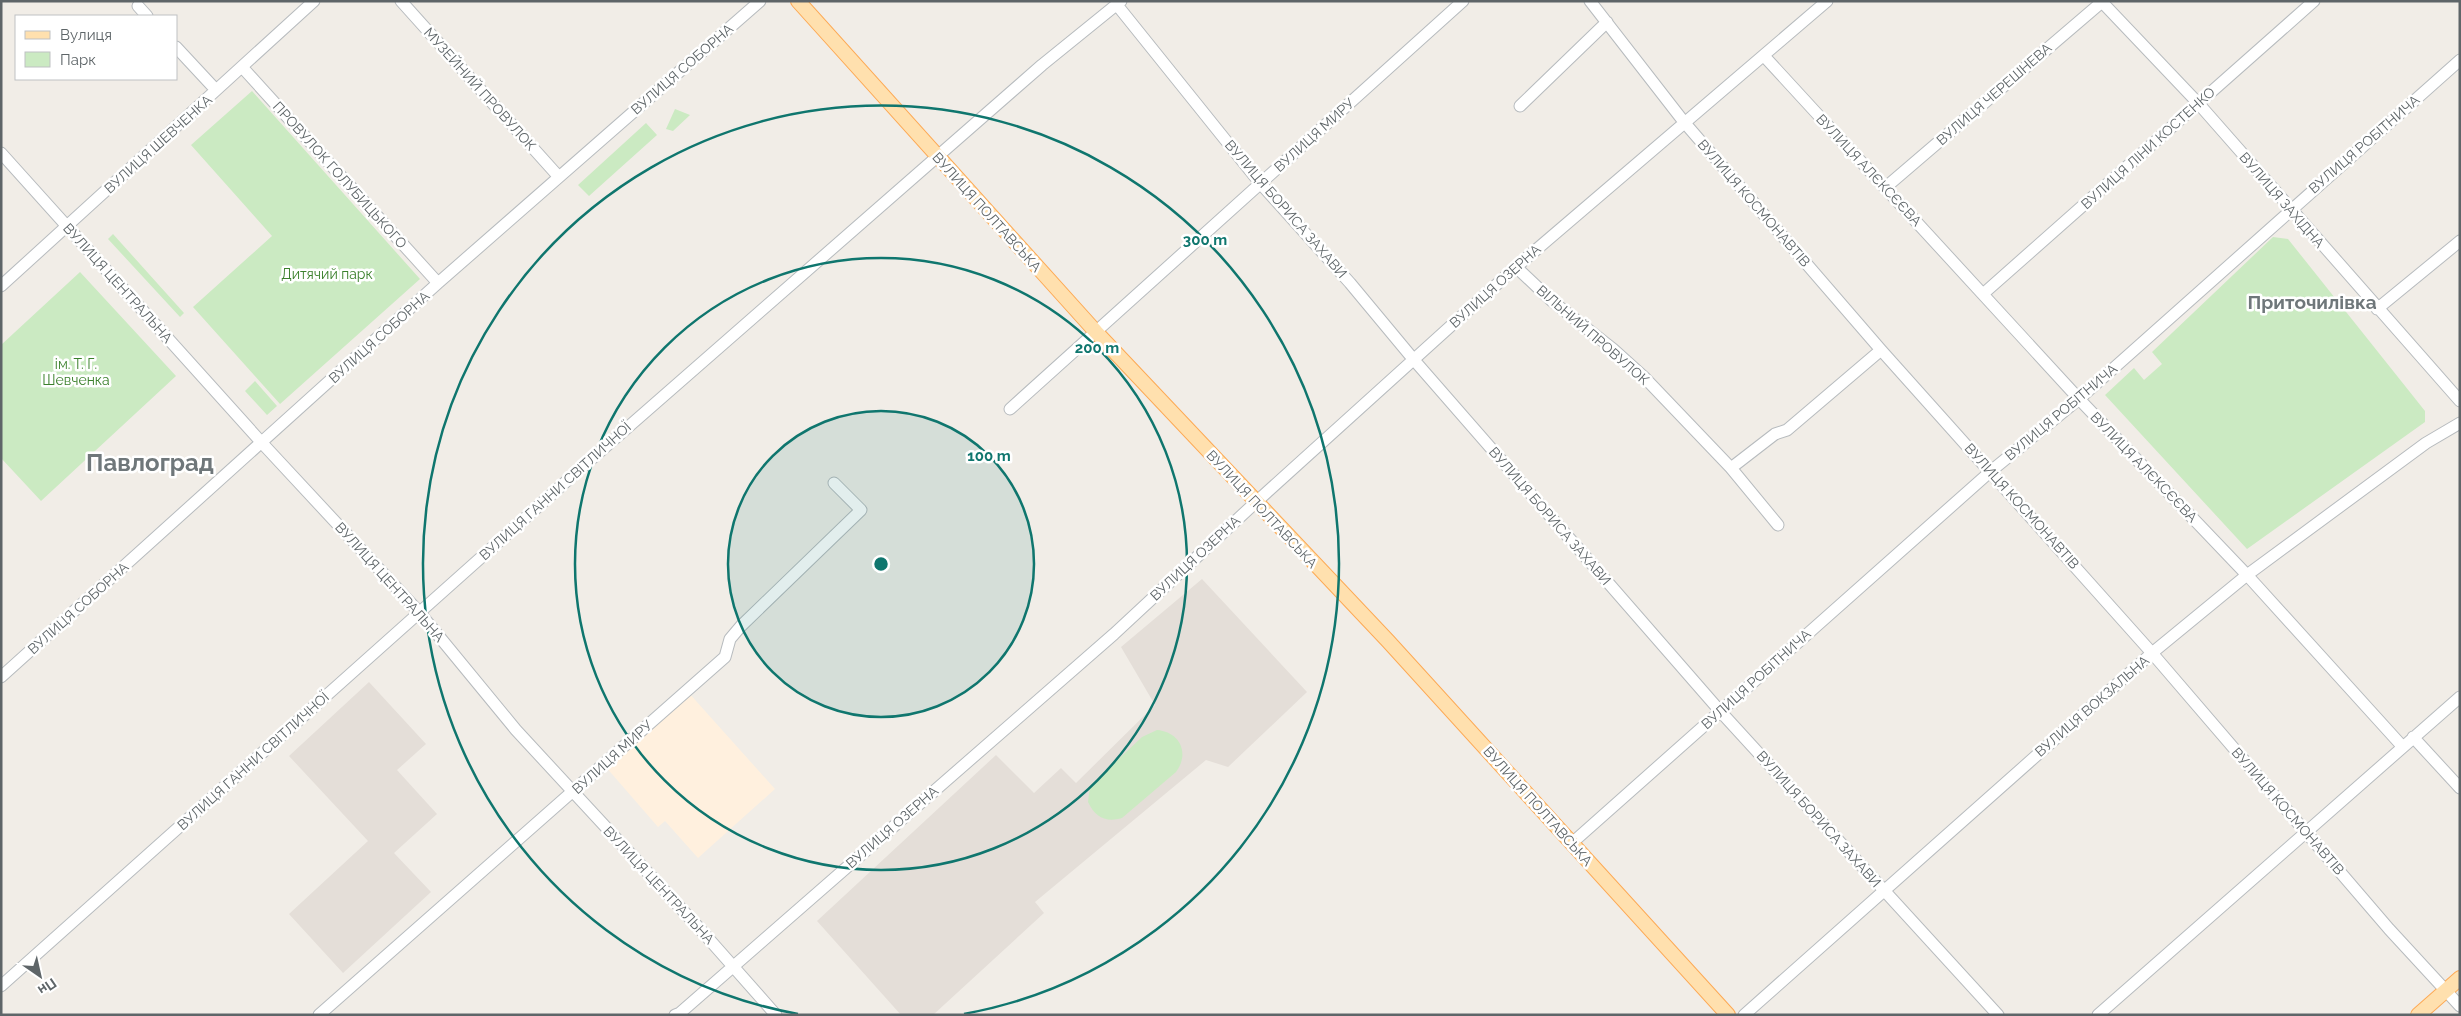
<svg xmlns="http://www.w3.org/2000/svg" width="2461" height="1016" viewBox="0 0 2461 1016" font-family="Raleway,sans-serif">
<rect width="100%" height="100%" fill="#f1ede7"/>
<path fill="#fff0de" d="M688 692 775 789 698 858 665 821 658 827 605 766Z"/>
<path fill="#e4ded8" d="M1202 579 1307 692 1228 767 1206 760 1035 902 1044 913 933 1015H901L817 921 996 755 1034 793 1061 768 1076 783 1155 705 1121 647Z
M369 682 426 744 397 770 437 814 394 853 431 892 343 973 289 914 368 841 289 756Z"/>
<path fill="#cbeac2" d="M252 91 420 279 280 404 193 307 272 236 191 145Z
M675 109 690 115 673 131 666 129Z
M646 123 657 135 589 196 578 185Z
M113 234 184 313 180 317 108 239Z
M2273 237 2288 239 2425 411V422L2247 549 2105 395 2134 368 2144 380 2162 364 2152 352Z
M80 272 176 376 41 501 1 458V345Z
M255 381 277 406 267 415 245 391Z
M1157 730C1180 732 1190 753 1176 772L1122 818C1106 823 1095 817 1088 802L1090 786 1142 737Z"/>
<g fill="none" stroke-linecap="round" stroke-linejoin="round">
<g stroke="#b7bbbe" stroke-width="13">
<path id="minor" d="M401 1 559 177
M1590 1 1684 122 1881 350 2152 653 2389 929 2460 1006
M2101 1 2198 103 2460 401
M1117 5 1260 183 1350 283 1414 360 1720 711 1998 1015
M138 6 147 16
M176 47 216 90
M1764 56 2079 399 2247 575 2402 746
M242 67 438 283
M1520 106 1607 22
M1 153 262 443 419 612 516 730 700 929 776 1015
M1886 187 2103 1
M1516 267 1552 301 1613 349 1644 377 1731 468 1778 525
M1 286 314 1
M1983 294 2314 1
M2377 309 2460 241
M1010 409 1463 1
M1731 468 1775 434 1787 430 1881 350
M1 677 438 283 760 1
M2413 737 2460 788
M1572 843 1991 471 2079 399 2460 60
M1 986 579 470 1042 65 1121 1
M319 1015 725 657 730 639 741 626 861 510 834 483
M675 1015 680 1013 1114 634 1255 503 1516 267 1827 1
M1744 1015 2152 653 2247 575 2426 443 2460 423
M2098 1015 2460 697"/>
</g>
<g stroke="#fda954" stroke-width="16">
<path id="major" d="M798 1 1096 332 1388 641 1728 1015
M2418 1015 2460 978"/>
</g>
<use href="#minor" stroke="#fff" stroke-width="11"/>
<use href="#major" stroke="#ffe0ae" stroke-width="14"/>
</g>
<circle cx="881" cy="564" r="153" fill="#0f766e" fill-opacity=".12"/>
<g fill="none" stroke="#0f766e" stroke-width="2.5">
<circle cx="881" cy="564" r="153"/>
<circle cx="881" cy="564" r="306"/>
<path d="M798 1014A458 458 0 1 1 964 1014"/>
</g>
<g text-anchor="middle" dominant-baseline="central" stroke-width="5" stroke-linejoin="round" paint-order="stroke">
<g font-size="14" fill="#5e6568" stroke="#fff">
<text transform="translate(682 69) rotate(-41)">ВУЛИЦЯ СОБОРНА</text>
<text transform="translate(480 89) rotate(48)">МУЗЕЙНИЙ ПРОВУЛОК</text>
<text transform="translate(1994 94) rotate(-41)">ВУЛИЦЯ ЧЕРЕШНЕВА</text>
<text transform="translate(1314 135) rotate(-42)">ВУЛИЦЯ МИРУ</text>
<text transform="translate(158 144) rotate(-42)">ВУЛИЦЯ ШЕВЧЕНКА</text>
<text transform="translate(2364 144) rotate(-41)">ВУЛИЦЯ РОБІТНИЧА</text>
<text transform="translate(2148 148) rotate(-42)">ВУЛИЦЯ ЛІНИ КОСТЕНКО</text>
<text transform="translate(1869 170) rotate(47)">ВУЛИЦЯ АЛЄКСЄЄВА</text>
<text transform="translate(340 175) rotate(48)">ПРОВУЛОК ГОЛУБИЦЬКОГО</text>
<text transform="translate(2282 200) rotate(49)">ВУЛИЦЯ ЗАХІДНА</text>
<text transform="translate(1754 203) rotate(49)">ВУЛИЦЯ КОСМОНАВТІВ</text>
<text transform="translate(1286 209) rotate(49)">ВУЛИЦЯ БОРИСА ЗАХАВИ</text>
<text transform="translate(987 212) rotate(48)">ВУЛИЦЯ ПОЛТАВСЬКА</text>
<text transform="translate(118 283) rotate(48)">ВУЛИЦЯ ЦЕНТРАЛЬНА</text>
<text transform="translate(1495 286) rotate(-42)">ВУЛИЦЯ ОЗЕРНА</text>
<text transform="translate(1593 335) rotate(41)">ВІЛЬНИЙ ПРОВУЛОК</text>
<text transform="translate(379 337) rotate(-42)">ВУЛИЦЯ СОБОРНА</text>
<text transform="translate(2061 412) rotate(-40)">ВУЛИЦЯ РОБІТНИЧА</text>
<text transform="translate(2144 467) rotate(46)">ВУЛИЦЯ АЛЄКСЄЄВА</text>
<text transform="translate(555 491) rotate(-42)">ВУЛИЦЯ ГАННИ СВІТЛИЧНОЇ</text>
<text transform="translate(2022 506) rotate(48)">ВУЛИЦЯ КОСМОНАВТІВ</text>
<text transform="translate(1262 509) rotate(47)">ВУЛИЦЯ ПОЛТАВСЬКА</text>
<text transform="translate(1550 516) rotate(49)">ВУЛИЦЯ БОРИСА ЗАХАВИ</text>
<text transform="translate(1195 558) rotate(-43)">ВУЛИЦЯ ОЗЕРНА</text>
<text transform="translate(390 582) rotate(48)">ВУЛИЦЯ ЦЕНТРАЛЬНА</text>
<text transform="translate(78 608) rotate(-42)">ВУЛИЦЯ СОБОРНА</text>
<text transform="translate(1756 679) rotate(-42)">ВУЛИЦЯ РОБІТНИЧА</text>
<text transform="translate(2092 706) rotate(-41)">ВУЛИЦЯ ВОКЗАЛЬНА</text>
<text transform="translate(612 757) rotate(-42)">ВУЛИЦЯ МИРУ</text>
<text transform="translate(253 761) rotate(-42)">ВУЛИЦЯ ГАННИ СВІТЛИЧНОЇ</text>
<text transform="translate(1538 806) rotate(48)">ВУЛИЦЯ ПОЛТАВСЬКА</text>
<text transform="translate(2288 811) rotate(49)">ВУЛИЦЯ КОСМОНАВТІВ</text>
<text transform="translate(1819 819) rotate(48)">ВУЛИЦЯ БОРИСА ЗАХАВИ</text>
<text transform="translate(892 827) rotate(-41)">ВУЛИЦЯ ОЗЕРНА</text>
<text transform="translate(659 885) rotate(47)">ВУЛИЦЯ ЦЕНТРАЛЬНА</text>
</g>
<g font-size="14" fill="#3b802c" stroke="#fff">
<text x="327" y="274">Дитячий парк</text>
<text x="76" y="364">ім. Т. Г.<tspan x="76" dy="16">Шевченка</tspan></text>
</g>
<g font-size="19" font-weight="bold" fill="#6f777a" stroke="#fff">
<text x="2312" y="302">Приточилівка</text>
</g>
<g font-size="24" font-weight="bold" fill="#6f777a" stroke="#fff">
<text x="150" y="462">Павлоград</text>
</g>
</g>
<circle cx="881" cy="564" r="8" fill="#0f766e" stroke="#fff" stroke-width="2.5"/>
<g font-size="15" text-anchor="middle" font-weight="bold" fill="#0f766e" stroke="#fff" stroke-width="5" stroke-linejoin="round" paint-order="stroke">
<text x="1205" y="245">300 m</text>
<text x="1097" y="353">200 m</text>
<text x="989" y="461">100 m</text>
</g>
<rect width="2461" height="1016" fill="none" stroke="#5e6568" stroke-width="5"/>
<rect x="15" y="15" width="162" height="65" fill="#ffffff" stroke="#bfc1c3"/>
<rect x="25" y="31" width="25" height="8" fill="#ffe0ae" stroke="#bfc1c3"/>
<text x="60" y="40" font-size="15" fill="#5e6568">Вулиця</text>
<rect x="25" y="52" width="25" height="15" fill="#cbeac2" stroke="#bfc1c3"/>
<text x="60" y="65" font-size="15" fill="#5e6568">Парк</text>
<g transform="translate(40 976) rotate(146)" stroke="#ffffff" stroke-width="4" paint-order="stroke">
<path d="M0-4L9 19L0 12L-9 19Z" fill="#5e6568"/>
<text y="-8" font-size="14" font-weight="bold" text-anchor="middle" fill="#5e6568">Пн</text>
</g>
</svg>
